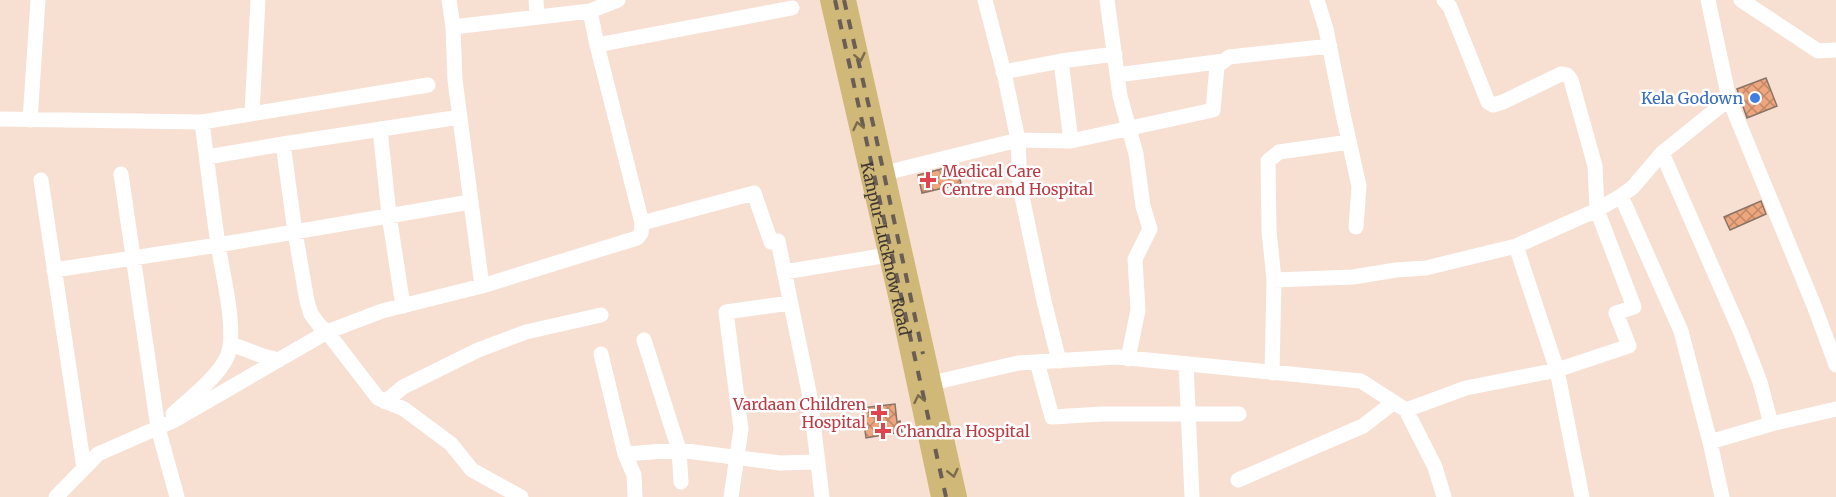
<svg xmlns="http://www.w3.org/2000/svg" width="1836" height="497" viewBox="0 0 1836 497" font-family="Merriweather,serif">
<defs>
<pattern id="building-cross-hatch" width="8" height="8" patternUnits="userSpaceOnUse" patternTransform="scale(1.5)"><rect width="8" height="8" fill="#eda67d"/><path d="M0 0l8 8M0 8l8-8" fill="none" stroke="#c18867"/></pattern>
</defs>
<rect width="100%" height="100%" fill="#f7dfd2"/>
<path fill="url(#building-cross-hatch)" stroke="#897468" stroke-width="1.5" d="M1766 78 1777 106 1747 118 1737 89Z
M957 165 961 184 922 193 918 175Z
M1761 201 1766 214 1730 230 1724 217Z
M895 404 897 422 900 421 902 432 866 438 862 408Z"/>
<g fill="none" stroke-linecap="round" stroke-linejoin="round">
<path stroke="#fff" stroke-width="15" d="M449 0 453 27 455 80 482 286
M536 0 537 17
M985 0 1005 77 1018 140 1020 187 1044 301 1059 361
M1107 0 1120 96 1136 154 1143 206 1150 229 1135 259 1138 310 1128 359
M1317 0 1326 29 1343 114 1359 186 1356 227
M1708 0 1729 99 1815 308 1836 365
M1741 0 1818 51 1836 50
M590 11 618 0
M597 45 792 8
M1061 61 1115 54
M1003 72 1061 61 1071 141
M1117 75 1224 61
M252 113 258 0
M0 119 202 122 428 85
M30 120 38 0
M380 129 389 215 403 306
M283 144 295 232 307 301 311 314 319 325 327 332 378 398 404 409 451 444 472 470 521 497
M1662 153 1741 333 1760 382 1771 424
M207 157 283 144 460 117
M885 173 1018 140 1071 141 1213 110 1217 66 1229 57 1330 46
M121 174 158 428 177 497
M41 180 84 468
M642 223 754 193 771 242 778 241 810 397 822 497
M1516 246 1557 370 1582 497
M54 270 218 245 470 202
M784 272 888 255
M1274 280 1353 277 1396 270 1426 268 1516 246 1597 210 1621 196
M644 340 679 450 681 482
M231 344 263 356 279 360
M601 354 625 454 634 475 635 497
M1037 362 1052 417 1102 414H1239
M1186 364 1192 497
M1272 373 1274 280 1269 230 1268 161 1279 152 1349 142
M932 383 1018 363 1118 357 1361 381 1406 410 1466 388 1557 370 1629 346 1616 313 1634 307 1597 210 1595 166 1571 80 1567 75 1561 74 1503 102 1493 105 1488 102 1450 7 1444 0
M385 402 403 387 478 350 526 332 601 315
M1406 410 1435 467 1444 497
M173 414C190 398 217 378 227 357 238 332 222 273 218 244 212 203 207 162 202 122
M1710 442 1771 424 1836 409
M625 454 679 450 780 463 818 462
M1238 480 1363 426 1394 402
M56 497 98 454 173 421 327 332 382 311 482 286 637 238 641 233 642 223 597 45 590 11 453 27
M731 497 741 429 726 312 790 303
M1722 497 1710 442 1681 331 1621 196 1633 187 1662 153 1729 99"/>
<g stroke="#d0b878" stroke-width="18">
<path id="s1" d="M829 0 898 300 940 497"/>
<path d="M847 0 958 497"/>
</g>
<path stroke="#695d55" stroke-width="4" stroke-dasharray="10 10" stroke-linecap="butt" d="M835 0 946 497
M844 0 874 128 923 354"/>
</g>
<defs><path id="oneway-chevron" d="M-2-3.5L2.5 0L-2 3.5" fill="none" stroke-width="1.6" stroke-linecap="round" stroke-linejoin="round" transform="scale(1.5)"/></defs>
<g stroke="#7a6b4d">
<use href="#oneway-chevron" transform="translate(860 57) rotate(78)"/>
<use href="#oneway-chevron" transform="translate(858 126) rotate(-103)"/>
<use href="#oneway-chevron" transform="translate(919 399) rotate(-102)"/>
<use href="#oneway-chevron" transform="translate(953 473) rotate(77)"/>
</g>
<circle fill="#3f7fe0" stroke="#fff" stroke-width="2" cx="1755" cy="98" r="6"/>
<g fill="#e0444e" stroke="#fff" stroke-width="2">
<path d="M925 171h6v6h6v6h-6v6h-6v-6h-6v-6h6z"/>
<path d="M876 404h6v6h6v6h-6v6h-6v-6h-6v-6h6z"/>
<path d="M880 422h6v6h6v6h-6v6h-6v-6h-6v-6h6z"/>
</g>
<g text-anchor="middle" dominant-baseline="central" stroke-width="5" stroke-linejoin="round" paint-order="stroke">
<g font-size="16" fill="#366cbe" stroke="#fff" text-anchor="end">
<text x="1743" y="98">Kela Godown</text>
</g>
<g font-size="16" fill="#be3a42" stroke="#fff" text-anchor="start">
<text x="942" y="171">Medical Care<tspan x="942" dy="18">Centre and Hospital</tspan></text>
<text x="866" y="404" text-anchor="end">Vardaan Children<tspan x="866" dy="18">Hospital</tspan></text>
<text x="896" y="431">Chandra Hospital</text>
</g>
<g font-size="16" fill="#403731" stroke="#fff">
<text stroke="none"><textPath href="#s1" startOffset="255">Kanpur-Lucknow Road</textPath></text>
</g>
</g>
</svg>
